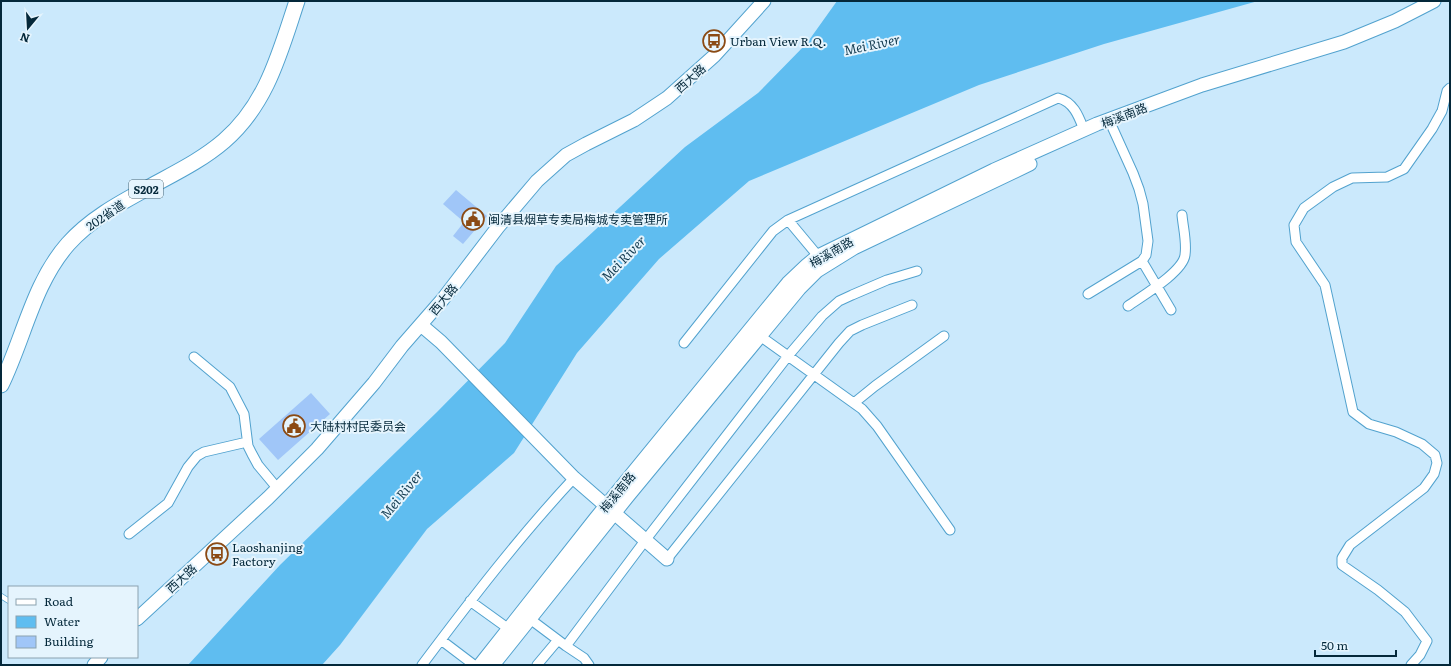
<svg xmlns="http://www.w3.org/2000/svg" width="1451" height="666" viewBox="0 0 1451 666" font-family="Literata,'Noto Sans SC',serif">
<rect width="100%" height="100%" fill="#cbe9fc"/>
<path fill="#5fbdf0" d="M837 1H1258L1104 44 979 85 749 181 659 259 577 353 514 453 427 529 340 645 322 665H188L280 565 437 412 505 343 556 266 685 147 758 93 807 43Z"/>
<path fill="#a0c6f8" d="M456 190 487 216 463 244 453 236 464 222 443 204Z
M311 393 330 414 278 460 259 439Z"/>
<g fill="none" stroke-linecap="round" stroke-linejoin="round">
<g stroke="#52a2ce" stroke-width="6">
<path id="lane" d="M1 596 9 601"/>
</g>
<g stroke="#52a2ce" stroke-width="11">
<path id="street" d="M1109 120 1133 173 1139 189 1143 204 1148 241 1146 255 1142 261 1171 310
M788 220 818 256
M1088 294 1142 261
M1128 306C1142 296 1183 272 1185 255 1187 242 1183 227 1182 215
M760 336 862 409 877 426 950 530
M684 343 773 231 788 220 1058 98C1074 102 1079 117 1084 130
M194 357 230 387 244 414 248 446 252 454 258 465 278 489
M854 403 875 386 944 336
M129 534 168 503 188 467 197 456 204 452 247 442
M667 559 839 343 850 331 862 325 912 305
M470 601 509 629
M526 616 566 646 647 538 788 356 822 316 839 301 852 295 887 280 917 271
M441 640 474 665
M566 646 584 658 589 665
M422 665C470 601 519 537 574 478
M537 665 558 640
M1411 665 1420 655 1427 641 1405 612 1378 590 1342 565V558L1350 545 1424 488 1434 474 1437 463 1435 455 1422 444 1396 432 1369 424 1353 412 1325 285 1296 242 1294 225 1304 208 1333 187 1352 178 1387 177 1404 169 1432 129 1442 111 1447 91 1450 88"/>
</g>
<g stroke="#52a2ce" stroke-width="15">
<path id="secondary" d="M421 325 441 342 574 478 667 559
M137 619 268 498 317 449 374 383 402 346 443 299 498 227 537 181 566 155 586 144 634 120 667 98 714 56 764 1
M94 665 101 657
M480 665 596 518 788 283 807 265 818 256 994 170 1097 124 1202 85 1344 42 1395 21 1434 1
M493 665 628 496 799 289 817 271 854 248 1030 164"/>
</g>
<g stroke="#52a2ce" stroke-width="17">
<path id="primary" d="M1 385C24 338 33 284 68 244 92 217 124 201 155 184 179 171 203 159 224 141 267 104 280 52 297 1"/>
</g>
<use href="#lane" stroke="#fff" stroke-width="4.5"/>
<use href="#street" stroke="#fff" stroke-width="9"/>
<use href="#secondary" stroke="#fff" stroke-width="13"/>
<use href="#primary" stroke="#fff" stroke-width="15"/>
</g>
<defs>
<g id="bus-ring" transform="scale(1.15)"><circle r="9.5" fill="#e5f4fd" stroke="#8b4a14" stroke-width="1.5"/><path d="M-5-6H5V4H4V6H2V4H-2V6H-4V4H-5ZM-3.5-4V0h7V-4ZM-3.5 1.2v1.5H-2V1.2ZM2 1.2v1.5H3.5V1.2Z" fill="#8b4a14"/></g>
<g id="civic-ring" transform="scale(1.15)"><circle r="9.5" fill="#e5f4fd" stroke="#8b4a14" stroke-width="1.5"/><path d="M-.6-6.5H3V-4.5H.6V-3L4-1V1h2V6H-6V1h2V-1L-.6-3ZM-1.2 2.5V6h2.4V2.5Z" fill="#8b4a14"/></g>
</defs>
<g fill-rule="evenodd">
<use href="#bus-ring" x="714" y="41"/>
<use href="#civic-ring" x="473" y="219"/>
<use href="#civic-ring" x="294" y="426"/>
<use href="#bus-ring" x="217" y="554"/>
</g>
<g text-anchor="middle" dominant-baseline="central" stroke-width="4" stroke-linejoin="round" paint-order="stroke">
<rect fill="#e5f4fd" stroke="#486574" stroke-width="1" x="129" y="180" width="34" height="18" rx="3"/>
<g font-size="11" font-weight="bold" fill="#04283a">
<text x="146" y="189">S202</text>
</g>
<g font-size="12" fill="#04283a" stroke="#e5f4fd" text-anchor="start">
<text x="730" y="41">Urban View R.Q.</text>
<text x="488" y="219">闽清县烟草专卖局梅城专卖管理所</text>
<text x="310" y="426">大陆村村民委员会</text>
<text x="232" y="547">Laoshanjing<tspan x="232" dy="14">Factory</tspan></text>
</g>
<g font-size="12" fill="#04283a" stroke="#e5f4fd">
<text transform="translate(690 78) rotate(-42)">西大路</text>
<text transform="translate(1124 115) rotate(-21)">梅溪南路</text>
<text transform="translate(105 215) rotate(-34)">202省道</text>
<text transform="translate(831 252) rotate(-30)">梅溪南路</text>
<text transform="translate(443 299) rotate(-51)">西大路</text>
<text transform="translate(617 492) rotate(-51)">梅溪南路</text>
<text transform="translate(181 578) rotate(-42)">西大路</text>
</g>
<g font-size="13" font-style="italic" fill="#133b50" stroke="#e5f4fd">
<text transform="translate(872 44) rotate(-12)">Mei River</text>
<text transform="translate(623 258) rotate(-46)">Mei River</text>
<text transform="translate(401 494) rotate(-51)">Mei River</text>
</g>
</g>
<rect width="1451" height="666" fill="none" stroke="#04283a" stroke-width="4"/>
<rect x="8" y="586" width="130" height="72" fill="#e5f4fd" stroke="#8ba2af"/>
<rect x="16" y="599" width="20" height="6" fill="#ffffff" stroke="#8ba2af"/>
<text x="44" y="606" font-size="12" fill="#04283a">Road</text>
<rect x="16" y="616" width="20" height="12" fill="#5fbdf0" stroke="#8ba2af"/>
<text x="44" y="626" font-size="12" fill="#04283a">Water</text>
<rect x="16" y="636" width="20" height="12" fill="#a0c6f8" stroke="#8ba2af"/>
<text x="44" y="646" font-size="12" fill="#04283a">Building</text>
<g transform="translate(28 28) rotate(198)" stroke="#e5f4fd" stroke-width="3" paint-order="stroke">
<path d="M0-3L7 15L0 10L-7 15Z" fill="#04283a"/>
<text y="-6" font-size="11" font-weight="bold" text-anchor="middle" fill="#04283a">N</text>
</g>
<path d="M1315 650v6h81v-6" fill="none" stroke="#04283a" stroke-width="2"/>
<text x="1321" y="650" font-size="12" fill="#04283a" stroke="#e5f4fd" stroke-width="3" paint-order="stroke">50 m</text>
</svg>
